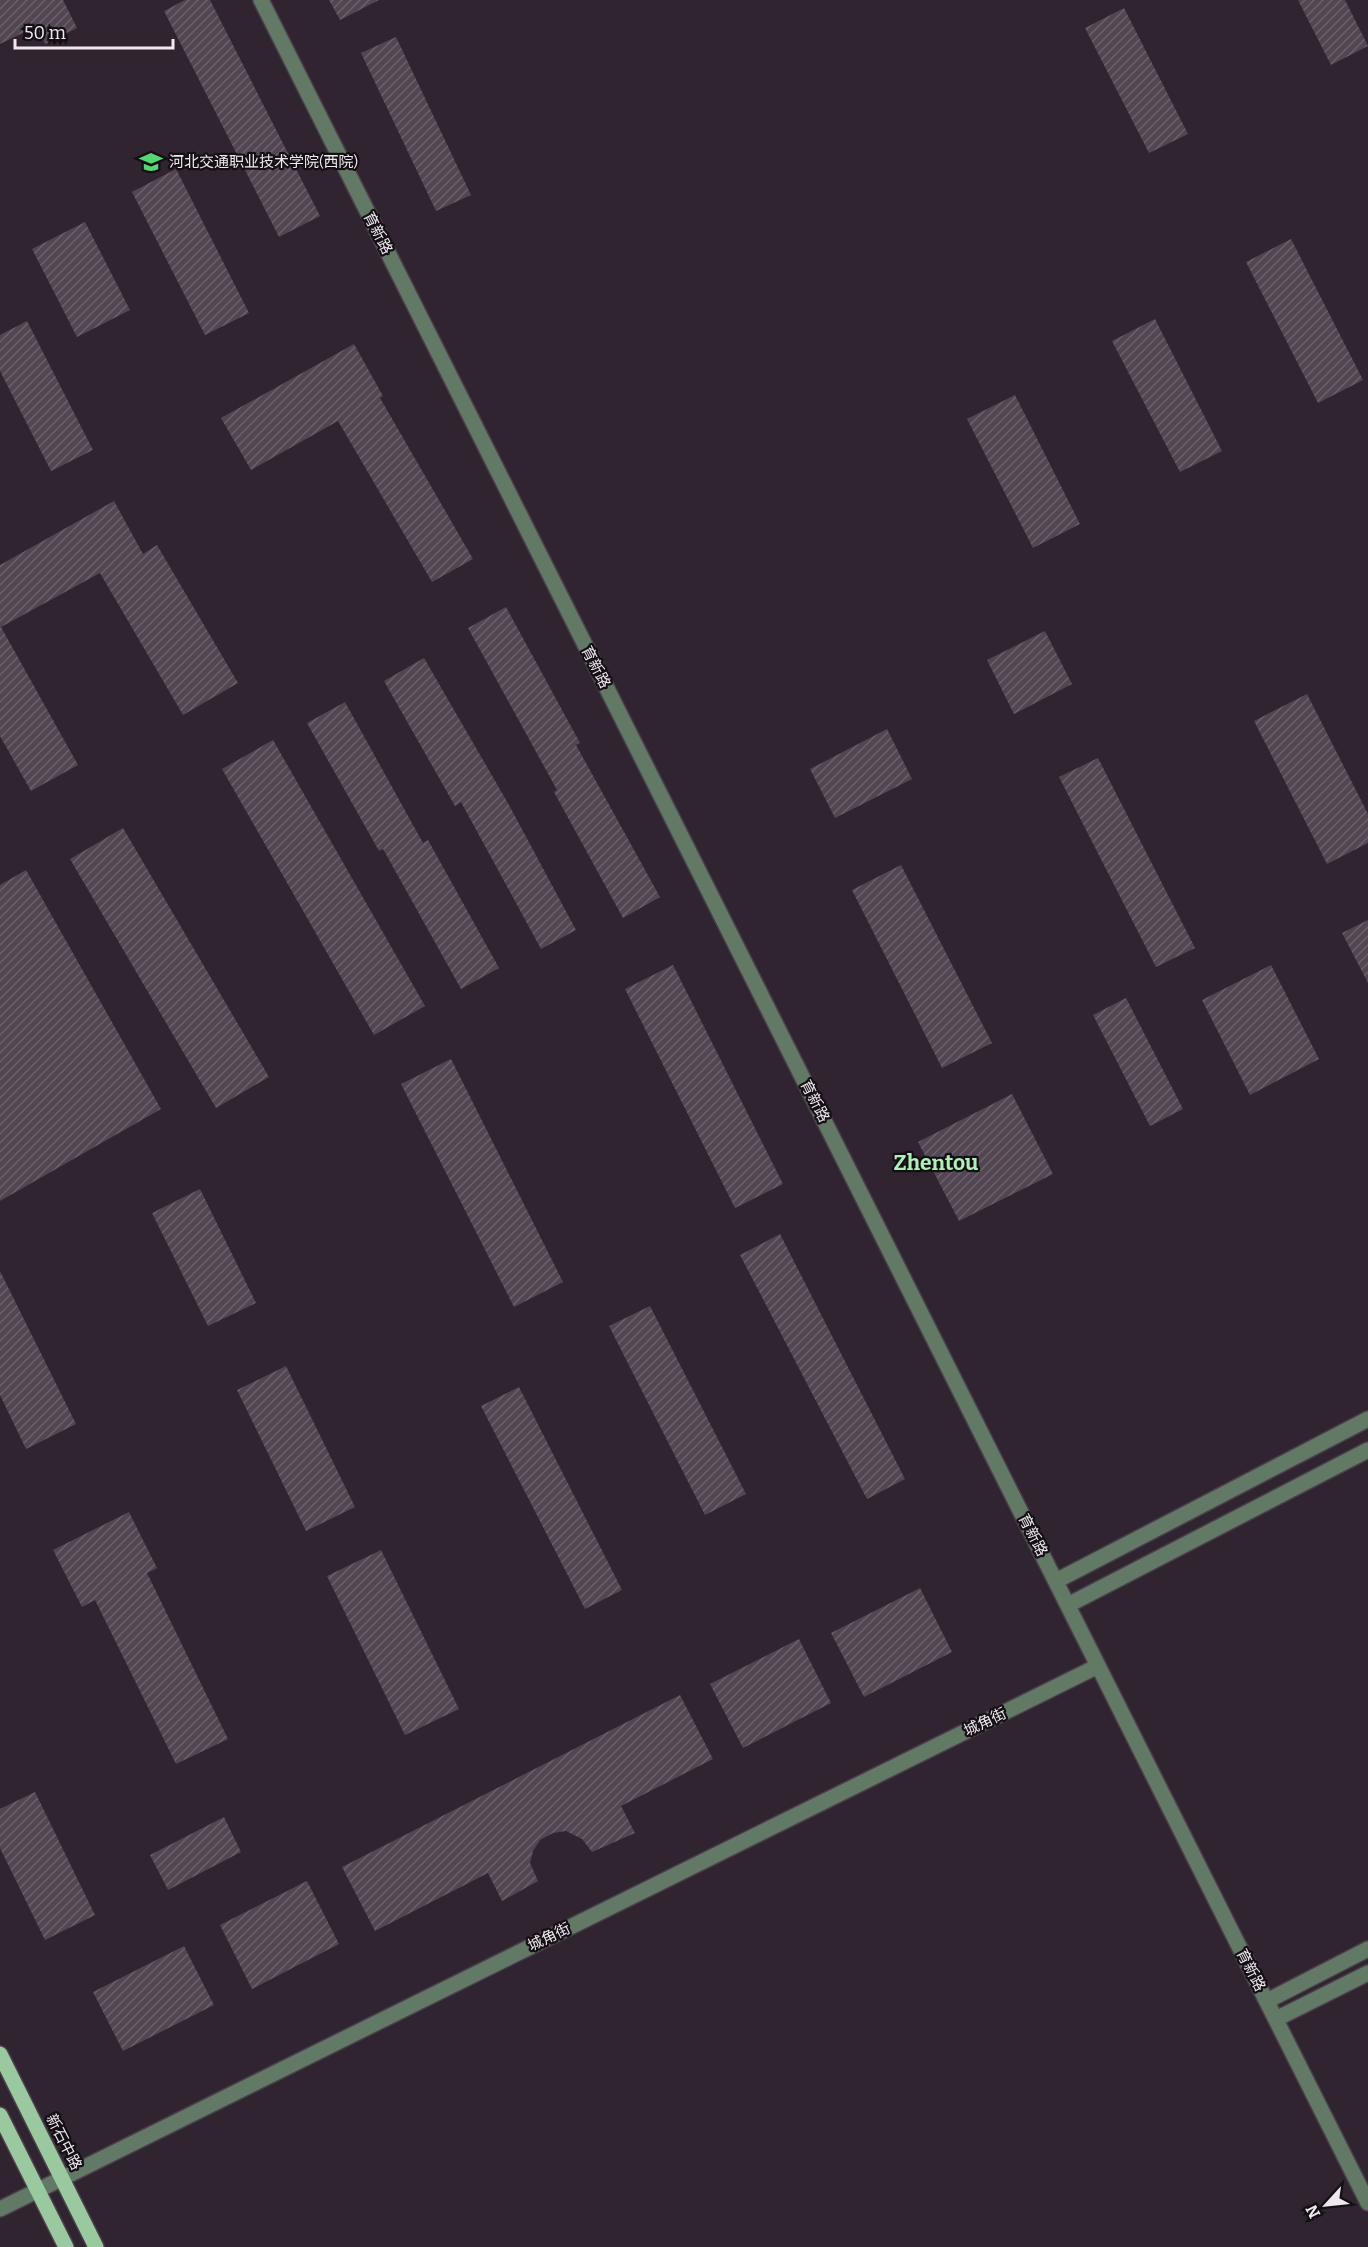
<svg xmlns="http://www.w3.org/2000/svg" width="1368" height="2247" viewBox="0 0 1368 2247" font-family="Bitter,'Noto Sans SC',serif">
<defs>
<pattern id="building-hatch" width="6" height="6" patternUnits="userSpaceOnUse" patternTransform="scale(1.5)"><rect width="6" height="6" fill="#524652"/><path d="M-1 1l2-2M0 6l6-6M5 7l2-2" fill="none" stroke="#6b616b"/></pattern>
</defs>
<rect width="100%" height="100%" fill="#2f242f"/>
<path fill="url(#building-hatch)" d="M0 0H63L77 28 45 44 37 26 0 44Z
M185 0H210L320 216 279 237 164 11Z
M329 0H379L340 20Z
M1298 0H1345L1368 46 1331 65Z
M1124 8 1188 134 1149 153 1085 28Z
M396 37 471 195 436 211 361 53Z
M176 169 249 313 205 335 132 192Z
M85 222 130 310 77 337 32 249Z
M1291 239 1363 380 1318 403 1246 262Z
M1155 319 1222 451 1180 472 1112 341Z
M27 321 93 450 51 471 0 371V335Z
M354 344 383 396 380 398 473 559 432 582 338 421 251 470 221 418Z
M1015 395 1080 524 1033 548 967 419Z
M114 501 143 554 157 545 238 683 183 715 100 573 1 627 78 765 31 791 0 736V565Z
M506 607 580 743 576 745 660 897 623 918 554 792 557 790 468 628Z
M1045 631 1072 684 1014 714 987 660Z
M424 658 509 805 576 930 541 949 461 802 455 806 384 681Z
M1307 694 1368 814V843L1327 864 1254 721Z
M345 702 423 843 428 840 499 968 461 989 383 849 379 851 307 723Z
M887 729 912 779 835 818 810 769Z
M273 740 425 1006 374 1035 222 769Z
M1098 758 1195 948 1156 967 1059 777Z
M123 828 269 1077 216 1108 70 859Z
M901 865 992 1043 942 1068 852 890Z
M26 870 161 1109 0 1201V885Z
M1368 920V983L1342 933Z
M673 965 783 1184 735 1208 625 989Z
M1271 965 1319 1059 1250 1095 1202 1000Z
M1126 998 1183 1109 1150 1126 1093 1015Z
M451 1059 563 1282 514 1307 401 1084Z
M1012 1094 1053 1174 959 1221 918 1142Z
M200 1189 256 1303 208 1326 152 1213Z
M780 1234 905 1479 867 1499 740 1255Z
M0 1271 76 1424 26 1449 0 1395Z
M650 1306 746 1494 705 1515 609 1326Z
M286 1366 355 1507 306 1531 237 1390Z
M519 1387 622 1590 585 1609 481 1406Z
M129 1512 157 1568 147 1573 228 1739 176 1764 95 1600 82 1607 53 1550Z
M381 1550 459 1709 405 1735 327 1576Z
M920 1588 952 1652 864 1697 831 1633Z
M799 1639 831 1703 743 1748 710 1684Z
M680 1695 713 1759 621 1806 635 1833 592 1852 582 1839 566 1831 553 1833 540 1840 533 1851 530 1863 538 1881 502 1901 488 1873 375 1931 342 1867Z
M35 1792 95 1915 45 1940 0 1848V1809Z
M224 1817 241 1852 168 1890 150 1855Z
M307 1881 339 1944 252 1989 220 1925Z
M184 1946 214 2005 123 2051 93 1992Z"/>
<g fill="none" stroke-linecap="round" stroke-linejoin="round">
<g stroke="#4a3f4a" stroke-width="18">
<path id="minor" d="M261 0 1368 2203
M1056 1581 1368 1419
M1068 1605 1368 1450
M1267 2001 1368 1949
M1276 2019 1368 1973
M0 2209 1098 1666"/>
</g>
<g stroke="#4a3f4a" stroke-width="18">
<path id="major" d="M0 2054 96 2247
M0 2115 66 2247"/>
</g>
<use href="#minor" stroke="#627965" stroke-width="15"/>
<use href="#major" stroke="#9ac9a0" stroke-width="15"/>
</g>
<defs>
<g id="university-bare" transform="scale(1.8)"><path d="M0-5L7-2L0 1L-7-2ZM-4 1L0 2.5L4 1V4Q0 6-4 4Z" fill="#53d673" stroke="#140f14" stroke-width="2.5" paint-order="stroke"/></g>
</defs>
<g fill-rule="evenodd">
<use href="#university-bare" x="151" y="162"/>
</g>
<g text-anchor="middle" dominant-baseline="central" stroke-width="4.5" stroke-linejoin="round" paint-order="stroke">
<g font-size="15" fill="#f0e8ef" stroke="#140f14" text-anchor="start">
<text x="169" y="162">河北交通职业技术学院(西院)</text>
</g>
<g font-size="15" fill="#f0e8ef" stroke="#140f14">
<text transform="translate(378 233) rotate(63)">育新路</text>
<text transform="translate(596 667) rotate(63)">育新路</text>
<text transform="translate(815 1101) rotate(63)">育新路</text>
<text transform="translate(1033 1535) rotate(63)">育新路</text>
<text transform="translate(985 1722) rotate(-26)">城角街</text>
<text transform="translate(549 1937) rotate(-26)">城角街</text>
<text transform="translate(1251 1970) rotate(63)">育新路</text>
<text transform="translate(64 2142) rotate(63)">新石中路</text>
</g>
<g font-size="21" font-weight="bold" fill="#aff0b8" stroke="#140f14">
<text x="936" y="1163">Zhentou</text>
</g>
</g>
<g transform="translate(1326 2205) rotate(243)" stroke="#140f14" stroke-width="4.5" paint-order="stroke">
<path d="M0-4.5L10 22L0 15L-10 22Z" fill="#f0e8ef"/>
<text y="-9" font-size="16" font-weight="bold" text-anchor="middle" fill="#f0e8ef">N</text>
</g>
<path d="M15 39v9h158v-9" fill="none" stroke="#f0e8ef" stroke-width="3"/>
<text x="24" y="39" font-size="18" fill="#f0e8ef" stroke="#140f14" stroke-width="4.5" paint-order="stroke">50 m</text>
</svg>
